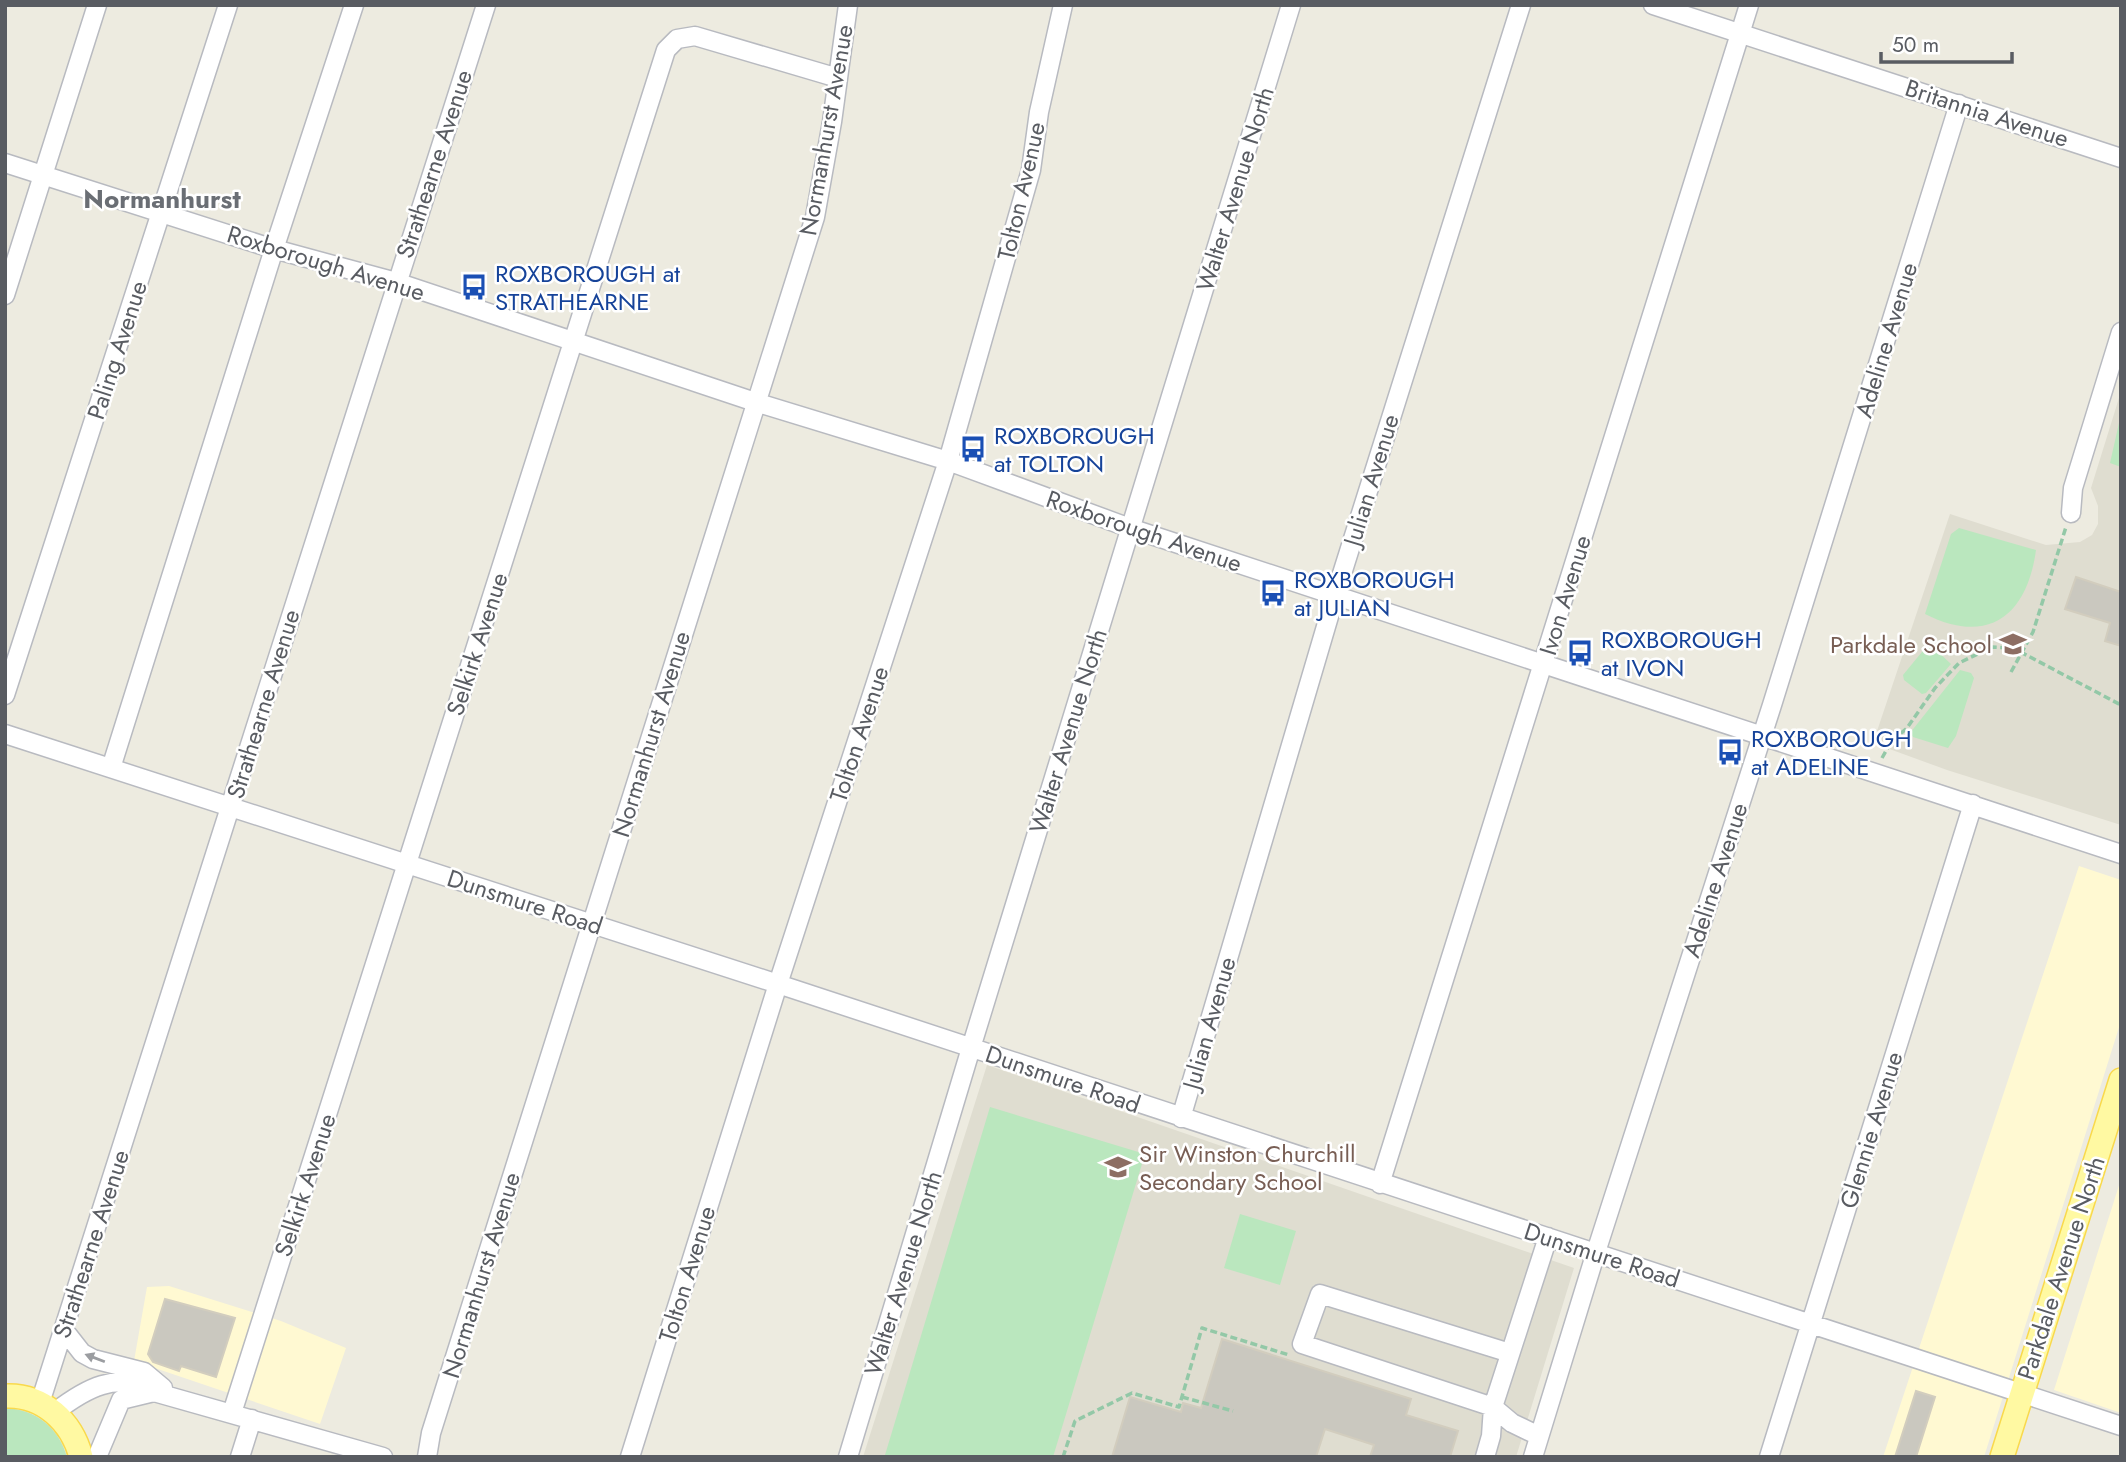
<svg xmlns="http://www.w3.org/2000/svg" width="2126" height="1462" viewBox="0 0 2126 1462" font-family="Jost,sans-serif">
<rect width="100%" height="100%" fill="#edebe0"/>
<path fill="#fff9d2" d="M2079 866 2121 880V1021L1984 1457H1883Z
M2121 1179V1413L2054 1390Z
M169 1286 281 1321 346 1348 320 1424 134 1361 147 1287Z"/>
<path fill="#dfddd0" d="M2119 398H2121V825L1947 770 1873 743 1950 514 2046 545 2080 542 2092 535 2098 524V506L2091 488Z
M987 1065 1574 1268 1516 1457H863Z"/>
<path fill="#bae7be" d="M2121 414V467L2110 463Z
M1959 528 2036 550C2027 616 1988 646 1925 614L1951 534Z
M1926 647H1933L1951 664 1926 693 1922 694 1904 680 1903 675Z
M1960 670 1971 673 1974 678 1956 736 1948 748 1913 737 1910 733Z
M990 1107 1145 1154 1053 1457H891L885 1455Z
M1240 1214 1296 1231 1280 1285 1224 1268Z
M5 1408C36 1409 59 1428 67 1457H5Z"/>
<path fill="#cac8bf" stroke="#d2cdbe" stroke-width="2" d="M2076 577 2121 592V646L2105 641 2110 623 2065 609Z
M165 1299 235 1318 216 1377 181 1366 179 1371 153 1362 148 1354Z
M1222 1339 1411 1399 1406 1415 1458 1431 1450 1457H1370L1374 1445 1325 1429 1316 1457H1112L1130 1397 1181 1412 1183 1403 1201 1408Z
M1916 1391 1935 1397 1916 1457H1895Z"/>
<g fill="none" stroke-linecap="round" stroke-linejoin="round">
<g stroke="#b8bac0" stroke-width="21">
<path id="minor" d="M1653 5 2121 158
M5 163 274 249 396 282 755 402 948 461 1130 528 2121 854
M5 295 97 5
M2071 513 2073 488 2121 332
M5 695 228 5
M5 734 778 984 2121 1426
M111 768 274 249 354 5
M1181 1118 1335 596 1521 5
M1380 1184 1749 5
M64 1330 82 1353 93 1359 144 1372 163 1388
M1510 1353 1320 1294 1302 1344 1493 1407 1548 1237
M40 1403 486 5
M1493 1407 1512 1423 1539 1436
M55 1412C85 1389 117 1370 154 1392L383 1457
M232 1413 666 50 677 39 695 36 838 78
M97 1457 121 1400 154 1392
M240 1457 252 1419
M427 1457 431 1433 815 217 832 122 848 5
M630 1457 778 984 948 461 1031 170 1039 112 1063 5
M848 1457 971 1048 1291 5
M1485 1457 1491 1436 1493 1407
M1533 1457 1596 1252 1772 705 1959 104
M1769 1457 1973 804"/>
</g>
<g stroke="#f9d94c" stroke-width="26">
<path id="major" d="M5 1396C43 1394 72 1422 81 1457
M2002 1457 2121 1080"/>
</g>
<path stroke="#93c8a7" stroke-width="3.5" stroke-dasharray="7 3.5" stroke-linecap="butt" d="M2011 672 2033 632 2066 527
M1882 758 1891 742 1907 728 1935 688 1959 663 1992 647 2013 648 2121 705
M1182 1397 1233 1411
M1063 1457 1075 1421 1132 1393 1179 1407 1202 1328 1289 1355"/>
<use href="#minor" stroke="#fff" stroke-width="18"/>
<use href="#major" stroke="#fff9a2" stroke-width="23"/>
</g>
<defs><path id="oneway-solid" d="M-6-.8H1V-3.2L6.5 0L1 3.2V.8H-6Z" transform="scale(1.75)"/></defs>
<use fill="#9b9da1" href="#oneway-solid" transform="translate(95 1358) rotate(-159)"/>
<defs>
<g id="bus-bare" transform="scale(2.1)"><path d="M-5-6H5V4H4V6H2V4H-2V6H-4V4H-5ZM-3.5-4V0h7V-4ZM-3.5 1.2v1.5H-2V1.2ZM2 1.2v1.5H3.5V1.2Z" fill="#1a4fb4" stroke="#fff" stroke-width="2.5" paint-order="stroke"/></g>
<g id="school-bare" transform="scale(2.1)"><path d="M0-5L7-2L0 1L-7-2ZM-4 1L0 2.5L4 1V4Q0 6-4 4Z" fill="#8d6e63" stroke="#fff" stroke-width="2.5" paint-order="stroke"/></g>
</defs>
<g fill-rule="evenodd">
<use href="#bus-bare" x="474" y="287"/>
<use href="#bus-bare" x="973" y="449"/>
<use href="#bus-bare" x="1273" y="593"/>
<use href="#school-bare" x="2013" y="644"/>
<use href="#bus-bare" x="1580" y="653"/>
<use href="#bus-bare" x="1730" y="752"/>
<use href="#school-bare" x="1118" y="1167"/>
</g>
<g text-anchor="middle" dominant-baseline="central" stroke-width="5" stroke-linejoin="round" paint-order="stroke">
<g font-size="24" fill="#595c62" stroke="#fff">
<text transform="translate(1987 113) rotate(18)">Britannia Avenue</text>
<text transform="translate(826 130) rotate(-80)">Normanhurst Avenue</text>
<text transform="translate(434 164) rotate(-72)">Strathearne Avenue</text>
<text transform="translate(1235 189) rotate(-73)">Walter Avenue North</text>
<text transform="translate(1021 191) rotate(-77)">Tolton Avenue</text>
<text transform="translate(326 263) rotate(17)">Roxborough Avenue</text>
<text transform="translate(1886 340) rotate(-73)">Adeline Avenue</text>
<text transform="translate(117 350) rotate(-72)">Paling Avenue</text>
<text transform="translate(1371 480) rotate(-73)">Julian Avenue</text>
<text transform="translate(1144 531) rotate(19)">Roxborough Avenue</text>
<text transform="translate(1565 595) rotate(-73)">Ivon Avenue</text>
<text transform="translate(477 644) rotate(-72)">Selkirk Avenue</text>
<text transform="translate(263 704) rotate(-73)">Strathearne Avenue</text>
<text transform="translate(1068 731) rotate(-73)">Walter Avenue North</text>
<text transform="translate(651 734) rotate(-73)">Normanhurst Avenue</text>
<text transform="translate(859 734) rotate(-72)">Tolton Avenue</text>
<text transform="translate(1715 880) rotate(-72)">Adeline Avenue</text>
<text transform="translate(525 902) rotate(18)">Dunsmure Road</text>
<text transform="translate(1209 1023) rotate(-74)">Julian Avenue</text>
<text transform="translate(1063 1079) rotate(19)">Dunsmure Road</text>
<text transform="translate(1871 1130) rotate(-73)">Glennie Avenue</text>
<text transform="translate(305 1185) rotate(-72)">Selkirk Avenue</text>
<text transform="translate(91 1244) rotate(-72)">Strathearne Avenue</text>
<text transform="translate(1602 1255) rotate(18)">Dunsmure Road</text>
<text transform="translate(2061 1268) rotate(-72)">Parkdale Avenue North</text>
<text transform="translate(903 1273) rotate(-73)">Walter Avenue North</text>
<text transform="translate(687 1274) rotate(-73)">Tolton Avenue</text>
<text transform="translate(481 1275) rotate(-73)">Normanhurst Avenue</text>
</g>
<g font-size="24" fill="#164399" stroke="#fff" text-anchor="start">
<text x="495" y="273">ROXBOROUGH at<tspan x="495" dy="28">STRATHEARNE</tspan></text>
<text x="994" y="435">ROXBOROUGH<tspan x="994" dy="28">at TOLTON</tspan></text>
<text x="1294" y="579">ROXBOROUGH<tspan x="1294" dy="28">at JULIAN</tspan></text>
<text x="1601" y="639">ROXBOROUGH<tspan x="1601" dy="28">at IVON</tspan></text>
<text x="1751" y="738">ROXBOROUGH<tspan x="1751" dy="28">at ADELINE</tspan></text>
</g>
<g font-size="24" fill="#785e54" stroke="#fff" text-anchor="end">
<text x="1992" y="644">Parkdale School</text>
<text x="1139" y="1153" text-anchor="start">Sir Winston Churchill<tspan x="1139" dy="28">Secondary School</tspan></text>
</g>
<g font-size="26" font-weight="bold" fill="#6a6e74" stroke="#fff">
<text x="162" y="199">Normanhurst</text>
</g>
</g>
<rect width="2126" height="1462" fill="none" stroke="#595c62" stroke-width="14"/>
<path d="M1881 52v10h131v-10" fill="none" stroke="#595c62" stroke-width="3.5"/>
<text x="1892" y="52" font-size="21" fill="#595c62" stroke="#ffffff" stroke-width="5" paint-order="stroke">50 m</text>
</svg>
